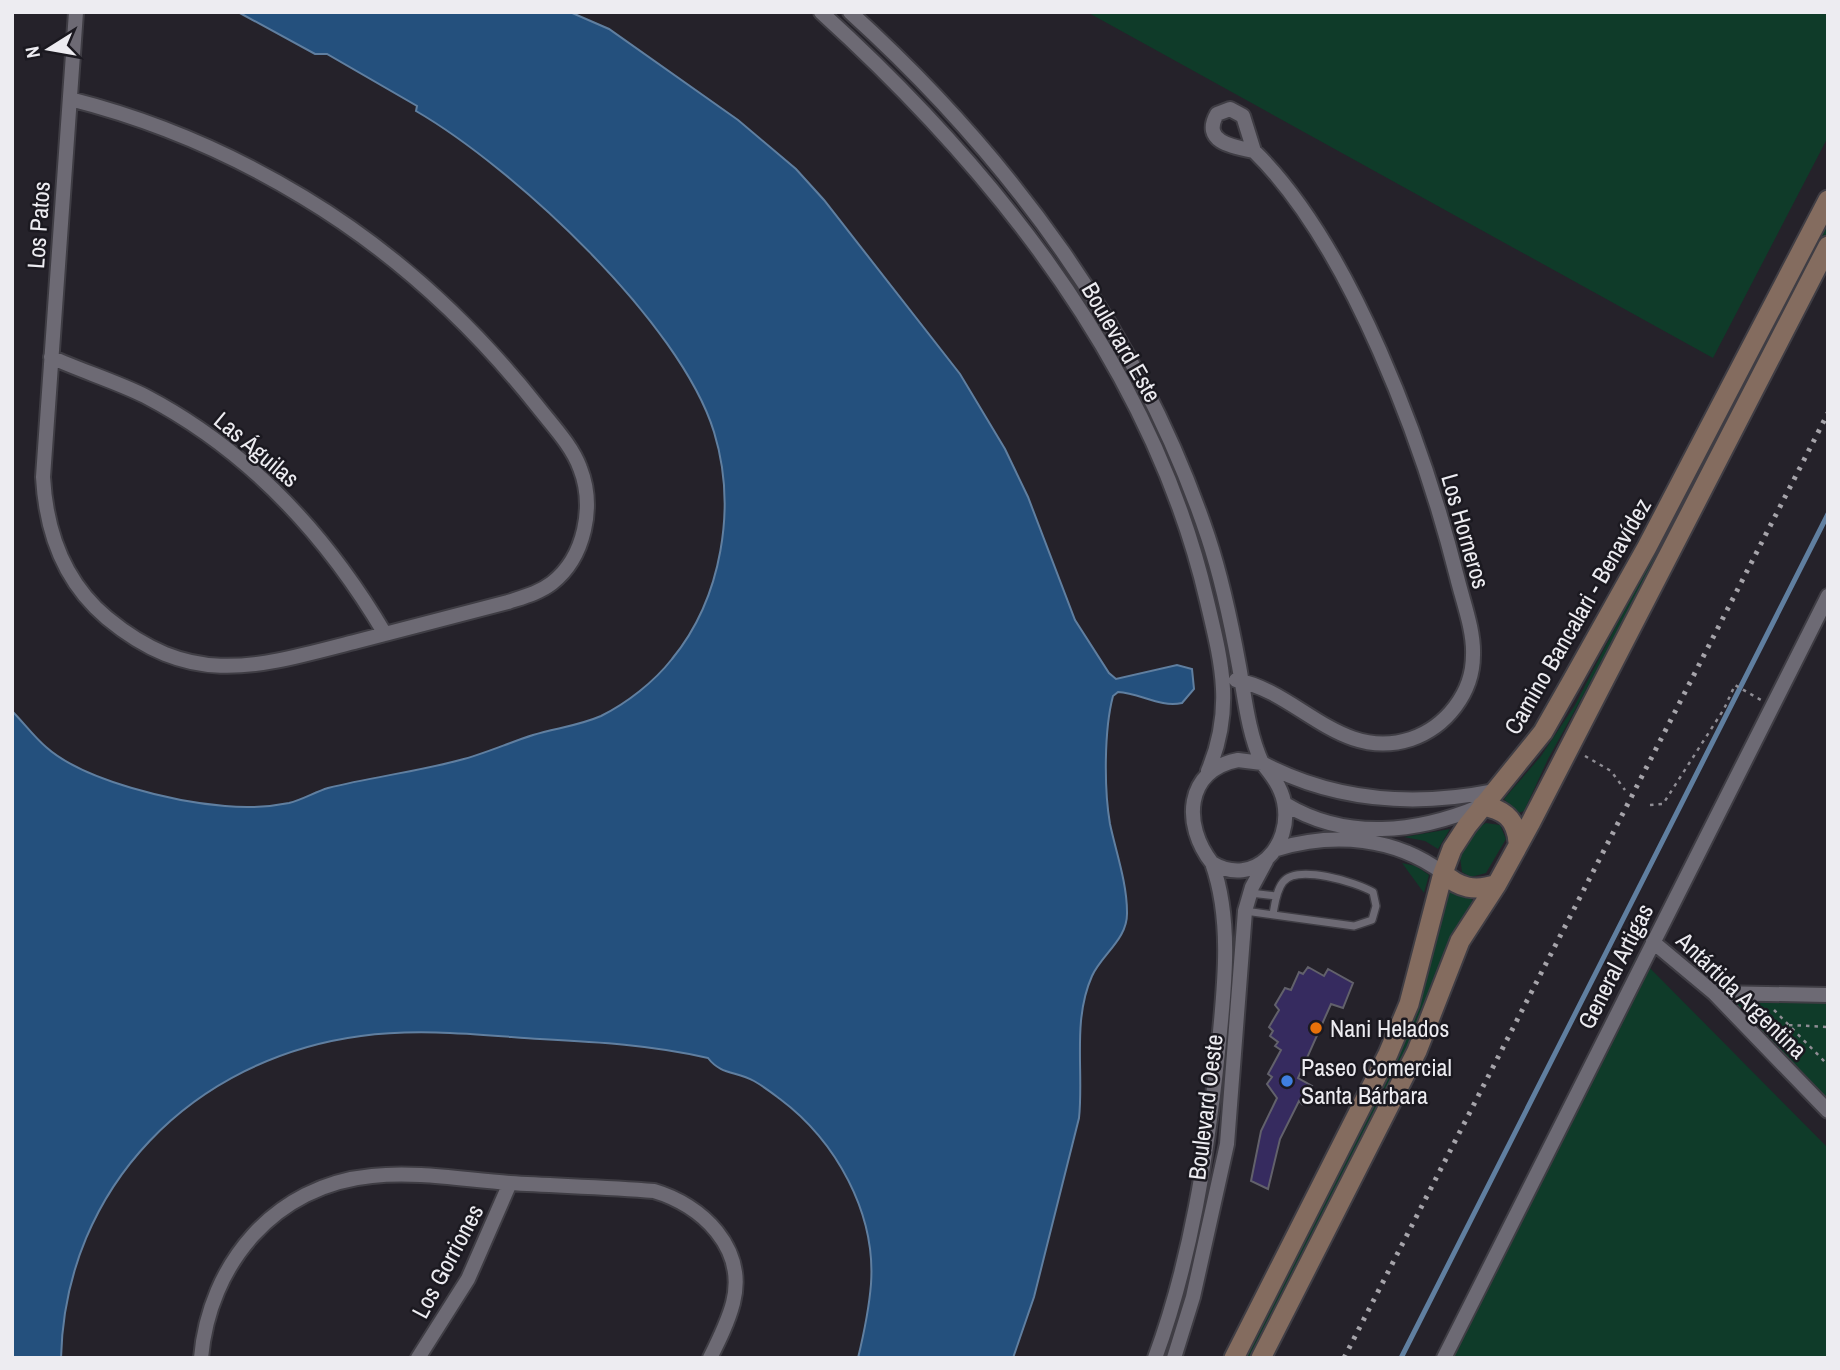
<svg xmlns="http://www.w3.org/2000/svg" width="1840" height="1370" viewBox="0 0 1840 1370" font-family="'Archivo Narrow',sans-serif">
<rect width="100%" height="100%" fill="#25222a"/>
<path fill="#0f3b29" d="M1087 12H1828V137L1713 358Z
M1828 219V230L1673 533 1548 759 1524 811 1518 813 1504 799 1541 756 1575 705Z
M1486 823 1500 825 1506 839 1486 873 1471 877 1462 872 1460 857 1477 828Z
M1450 829 1438 849 1425 841 1404 837Z
M1402 863 1416 866 1429 875 1424 893Z
M1447 890 1471 898 1473 902 1444 954 1425 1012 1404 1060 1252 1358H1246L1396 1057 1415 1012Z
M1637 955 1828 1148V1358H1443Z
M1714 993 1828 995V1111Z"/>
<path fill="#24507d" stroke="#607fa0" stroke-width="2" d="M238 12H570L609 29 738 120 796 169 824 200 960 374 1005 449 1028 497 1075 620 1109 673 1116 679 1177 665 1192 669 1194 689 1182 703C1160 708 1140 693 1118 692L1113 696C1104 730 1104 789 1110 824 1116 852 1127 883 1127 912 1128 939 1102 954 1092 976 1072 1021 1084 1072 1079 1118L1034 1297 1013 1358H858C864 1333 869 1309 871 1284 876 1213 836 1141 780 1099 772 1093 763 1086 754 1081 736 1071 721 1075 708 1058 652 1045 597 1042 540 1039 481 1035 420 1028 361 1036 194 1058 65 1186 61 1358H12V711C24 723 34 737 46 747 84 781 175 802 225 806 245 808 269 807 289 803 302 800 315 792 328 788 371 777 416 772 460 760 484 754 508 743 533 735 556 728 578 726 601 716 627 703 654 682 672 659 722 598 737 507 714 432 680 322 514 168 416 111L417 106 327 54H315Z"/>
<g fill="none" stroke-linecap="round" stroke-linejoin="round">
<path stroke="#607fa0" stroke-width="5" d="M1401 1358 1828 514"/>
</g>
<path fill="#362b5f" stroke="#62616b" stroke-width="2" d="M1308 967 1324 976 1328 969 1353 983 1343 1008 1331 1004 1298 1078 1312 1086 1302 1104 1299 1101 1280 1139 1268 1189 1251 1181 1261 1131 1277 1098 1267 1084 1272 1077 1268 1074 1281 1050 1275 1046 1278 1042 1270 1036 1273 1031 1269 1027 1279 1010 1275 1005 1285 988 1291 990 1299 972 1303 974Z"/>
<g fill="none" stroke-linecap="round" stroke-linejoin="round">
<g stroke="#3f3d44" stroke-width="10">
<path id="service" d="M1250 893 1276 896
M1245 911 1354 926 1372 920 1376 906 1373 892C1356 882 1297 864 1283 882 1276 891 1275 904 1273 914"/>
</g>
<g stroke="#3f3d44" stroke-width="18">
<path id="minor" d="M821 12C995 170 1153 368 1207 601 1222 664 1234 709 1208 771
M850 12C1008 155 1140 333 1208 537 1222 579 1231 622 1239 666 1245 699 1248 732 1262 763 1336 802 1414 807 1494 791
M70 99C153 120 229 152 303 197 393 251 473 325 538 407 553 426 572 446 580 468 595 506 585 557 552 583 539 593 523 597 508 602 458 615 408 628 358 641 260 666 194 690 107 618 64 582 46 531 43 477L76 12
M1230 109 1243 116 1254 151C1233 147 1201 142 1217 114Z
M51 357C81 371 115 381 145 396 248 450 326 534 385 634
M1236 680C1299 692 1340 762 1411 739 1446 727 1473 693 1473 655 1474 630 1463 602 1457 577 1424 446 1351 246 1254 151
M1238 760 1262 763C1272 775 1281 787 1284 802 1293 846 1254 888 1212 863 1182 825 1185 770 1238 760Z
M1285 804C1346 841 1417 833 1481 806
M1277 849C1334 832 1395 837 1443 873
M1653 942 1714 993 1828 1111
M1714 993 1828 995
M201 1358C209 1264 275 1185 372 1176 418 1171 465 1180 510 1183 558 1186 606 1187 654 1191 702 1205 747 1248 733 1303 728 1322 719 1340 710 1358
M418 1358 468 1279 510 1183
M1155 1358C1191 1260 1207 1155 1218 1052 1224 990 1233 922 1212 863
M1174 1358 1193 1297 1227 1144 1245 911 1252 887 1266 861
M1444 1358 1828 596"/>
</g>
<g stroke="#3f3d44" stroke-width="23">
<path id="secondary" d="M1482 806C1504 809 1516 819 1518 842
M1443 873C1459 888 1475 892 1497 884
M1234 1358 1388 1054 1409 1004 1443 873 1452 849 1467 826 1543 732 1572 681 1647 547 1828 200
M1261 1358 1417 1051 1460 941 1497 884 1531 822 1828 246"/>
</g>
<path stroke="#8f8d94" stroke-width="2.5" stroke-dasharray="3.5 5" stroke-linecap="butt" d="M1585 756 1611 771 1625 790
M1650 805 1663 804 1724 709 1735 685 1761 700
M1774 1010 1828 1065
M1789 1025 1828 1027"/>
<use href="#service" stroke="#6d6a74" stroke-width="7"/>
<use href="#minor" stroke="#6d6a74" stroke-width="14"/>
<use href="#secondary" stroke="#846c5f" stroke-width="19"/>
<path stroke="#a6a4aa" stroke-width="5" stroke-dasharray="3.5 7" stroke-linecap="butt" d="M1344 1358 1828 413"/>
</g>
<circle fill="#e8710a" stroke="#1b1920" stroke-width="2.5" cx="1316" cy="1028" r="7"/>
<circle fill="#3f7fe0" stroke="#1b1920" stroke-width="2.5" cx="1287" cy="1081" r="7"/>
<g text-anchor="middle" dominant-baseline="central" stroke-width="5" stroke-linejoin="round" paint-order="stroke">
<g font-size="24" fill="#edecf1" stroke="#1b1920">
<text transform="translate(38 225) rotate(-86)">Los Patos</text>
<text transform="translate(1122 342) rotate(60)">Boulevard Este</text>
<text transform="translate(257 449) rotate(40)">Las Águilas</text>
<text transform="translate(1466 531) rotate(74)">Los Horneros</text>
<text transform="translate(1577 616) rotate(-60)">Camino Bancalari - Benavídez</text>
<text transform="translate(1615 966) rotate(-63)">General Artigas</text>
<text transform="translate(1742 995) rotate(44)">Antártida Argentina</text>
<text transform="translate(1205 1107) rotate(-83)">Boulevard Oeste</text>
<text transform="translate(447 1261) rotate(-62)">Los Gorriones</text>
</g>
<g font-size="24" fill="#edecf1" stroke="#1b1920" text-anchor="start">
<text x="1330" y="1028">Nani Helados</text>
<text x="1301" y="1067">Paseo Comercial<tspan x="1301" dy="28">Santa Bárbara</tspan></text>
</g>
</g>
<rect width="1840" height="1370" fill="none" stroke="#edecf1" stroke-width="28"/>
<g transform="translate(49 49) rotate(259)" stroke="#1b1920" stroke-width="5" paint-order="stroke">
<path d="M0-5L12 26L0 18L-12 26Z" fill="#edecf1"/>
<text y="-10" font-size="19" font-weight="bold" text-anchor="middle" fill="#edecf1">N</text>
</g>
</svg>
